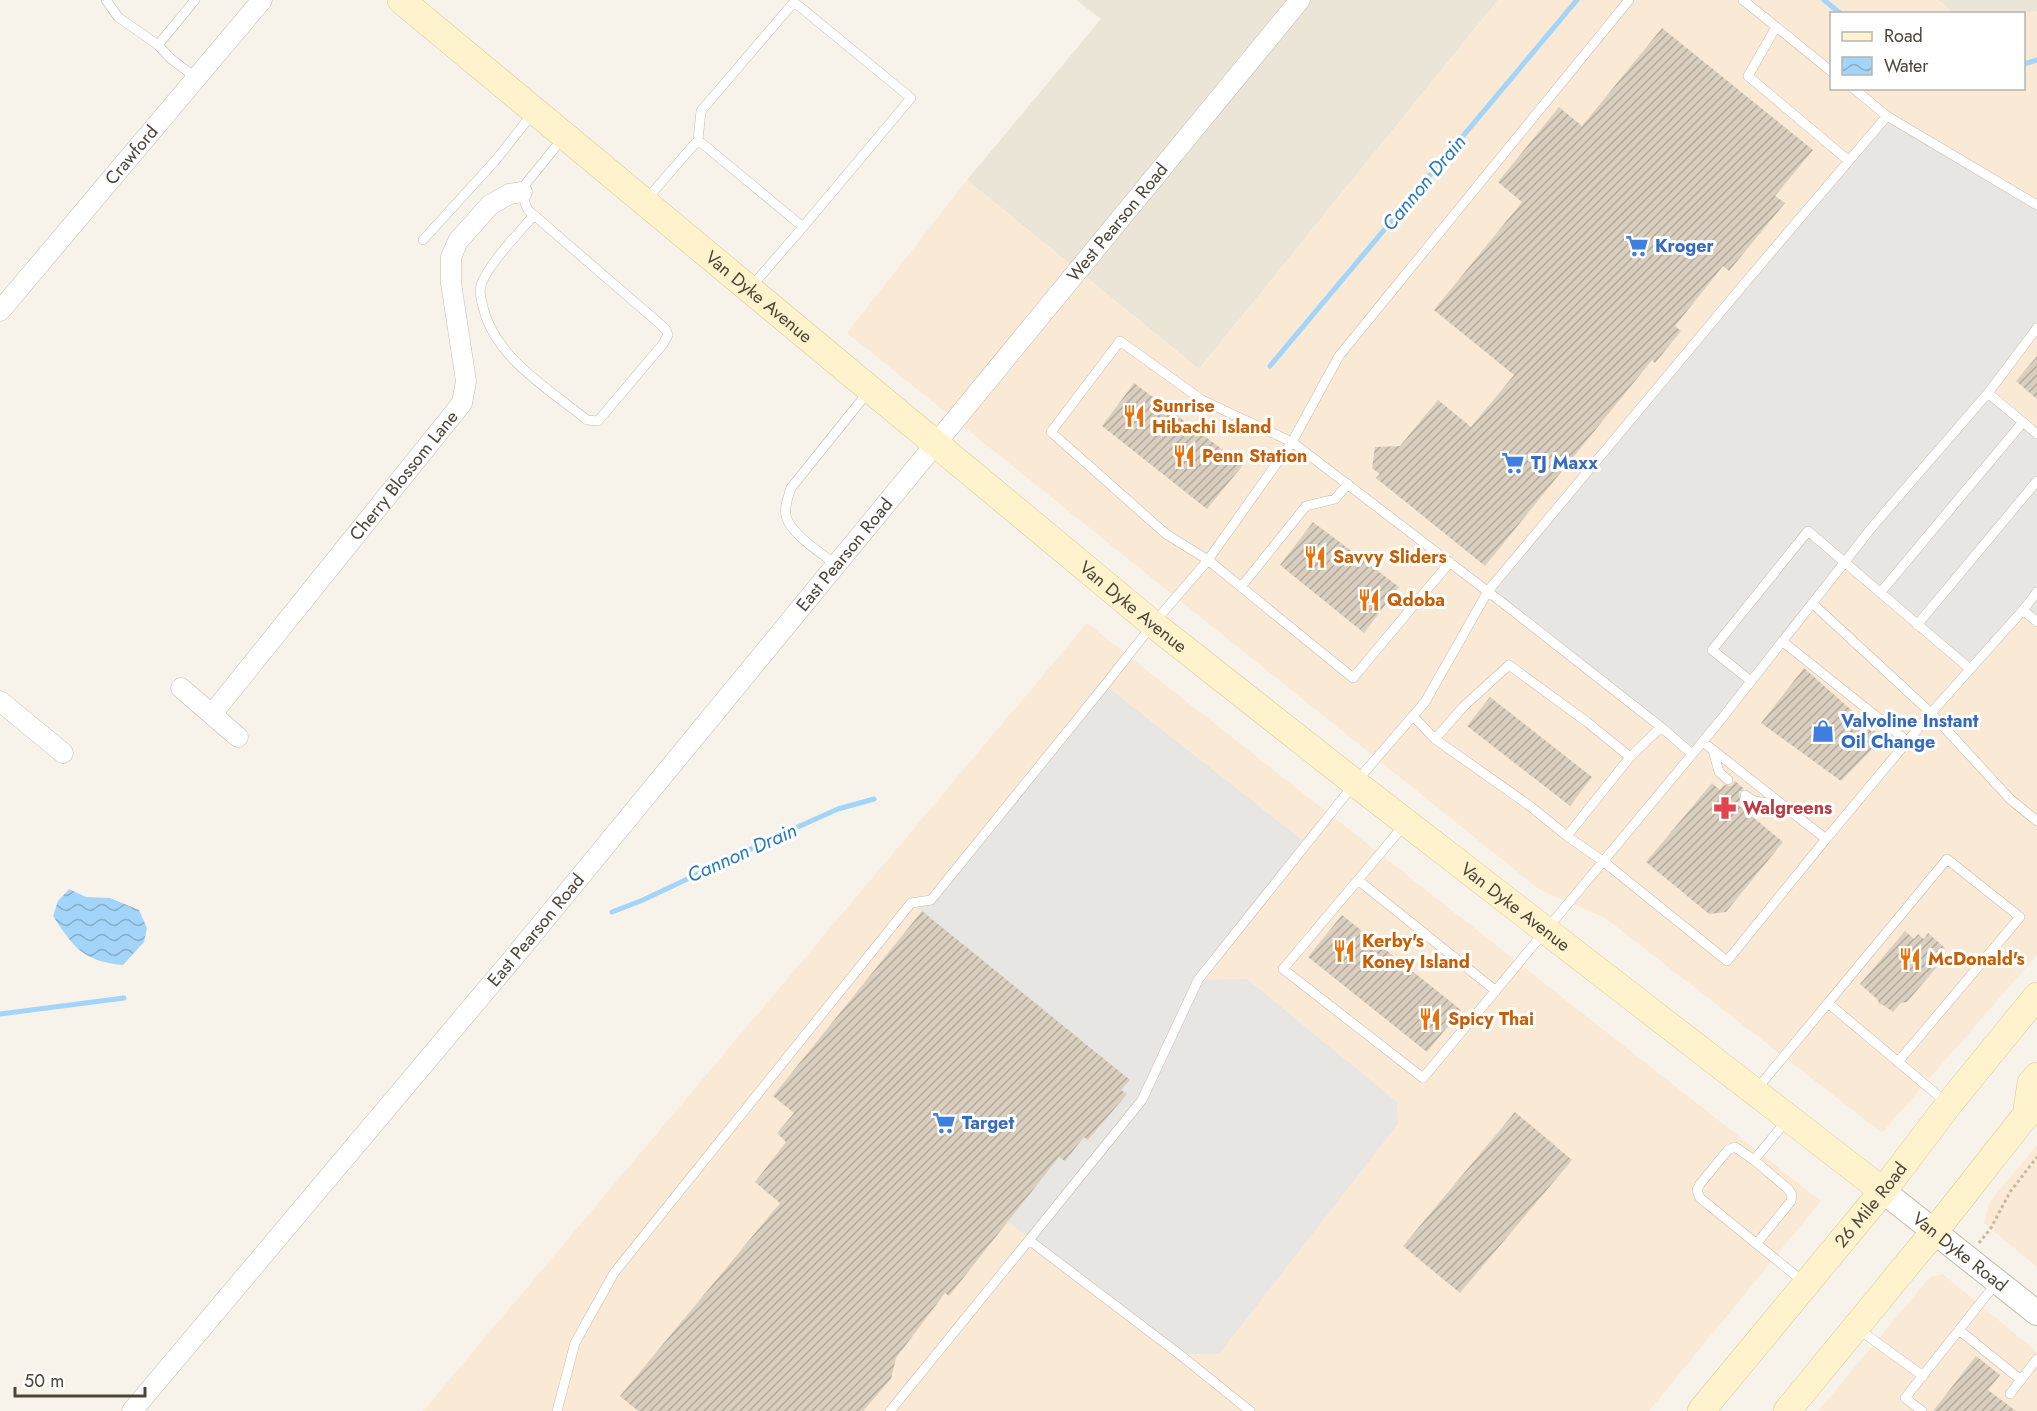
<svg xmlns="http://www.w3.org/2000/svg" width="2037" height="1411" viewBox="0 0 2037 1411" font-family="Jost,sans-serif">
<defs>
<pattern id="water-waves" width="16" height="10" patternUnits="userSpaceOnUse" patternTransform="scale(1.5)"><rect width="16" height="10" fill="#a2d5f9"/><path d="M0 5q4-4 8 0t8 0" fill="none" stroke="#86aeca"/></pattern>
<pattern id="building-hatch" width="6" height="6" patternUnits="userSpaceOnUse" patternTransform="scale(1.5)"><rect width="6" height="6" fill="#dacfbf"/><path d="M-1 1l2-2M0 6l6-6M5 7l2-2" fill="none" stroke="#b3aa9c"/></pattern>
</defs>
<rect width="100%" height="100%" fill="#f7f3eb"/>
<path fill="#ebe5d8" d="M1076 0H1498L1199 369 967 180 1101 19Z
M1938 0H2037V11L2019 14 1954 13Z"/>
<path fill="#faead5" d="M1498 0H1938L1954 13 1832 14V88H2024V14L2019 13 2037 11V955L1882 1133 1605 918 1540 890 847 333 967 180 1199 369Z
M1087 623 1821 1201 1649 1411H423Z
M2037 1145V1267L1984 1223 1990 1201Z
M1943 1274 2037 1352V1411H1818L1930 1277Z"/>
<path fill="#e8e6e2" d="M1887 116 2037 205V329L1988 393 2037 434V622L2023 610 1970 669 1844 563 1692 754 1488 591Z
M1105 685 1306 843 1199 980 1247 979 1397 1102 1398 1124 1219 1354H1179L1007 1221 1059 1157 1084 1137 1089 1140 1126 1094 1121 1090 1130 1080 911 903 931 900Z"/>
<path fill="url(#water-waves)" d="M69 889 86 897 110 898 139 910 147 928 144 942 123 965C83 961 74 948 53 916L58 901Z"/>
<g fill="none" stroke-linecap="round" stroke-linejoin="round">
<path stroke="#a2d5f9" stroke-width="5" d="M1824 0 1841 14
M2024 64 2037 60
M1270 366 1577 0
M612 912 643 900 791 830 838 809 874 799
M0 1014 124 998"/>
</g>
<path fill="url(#building-hatch)" d="M1662 28 1813 150 1775 196 1785 203 1729 271 1723 266 1675 326 1681 331 1655 363 1652 360 1485 566 1376 478 1380 474 1372 468 1375 447 1400 446 1438 400 1471 427 1514 375 1434 310 1522 202 1498 182 1559 107 1582 126Z
M2037 356V399L2016 381Z
M1134 383 1243 465 1207 509 1102 426Z
M1313 522 1399 587 1364 633 1280 565Z
M1804 668 1883 738 1841 781 1761 723Z
M1490 697 1592 777 1570 806 1467 726Z
M1735 781 1744 789 1739 792 1740 800 1737 804 1783 842 1726 912 1709 914 1646 862 1712 783 1720 790 1724 785 1731 786Z
M922 911 1130 1080 1121 1090 1127 1094 1088 1140 1084 1137 1065 1161 1059 1157 949 1296 945 1293 896 1358 891 1379 863 1411H638L620 1396 780 1203 755 1182 786 1142 777 1133 794 1113 773 1096Z
M1342 915 1461 1010 1427 1052 1308 957Z
M1905 931 1914 939 1918 934 1924 939 1928 933 1945 948 1937 957 1942 961 1907 1002 1901 1003 1893 1012 1883 1005 1879 1004 1878 1000 1860 984Z
M1515 1112 1572 1160 1460 1293 1403 1246Z
M1976 1356 2000 1375 1988 1390 2016 1411H1933Z"/>
<g fill="none" stroke-linecap="round" stroke-linejoin="round">
<g stroke="#c4bcac" stroke-width="10">
<path id="service" d="M106 0 118 17 158 45
M195 0 158 45 170 58 196 78
M1743 0 1832 72
M1776 27 1748 76 1849 161
M1853 88 1887 116 2037 205
M646 200 698 140 803 227 911 98 794 2 701 111 698 140
M534 215C519 233 488 264 481 285 479 292 481 300 483 307 495 358 549 389 587 420L598 421 663 344 668 335 666 330 660 324 528 210C524 202 522 196 523 187L563 138
M423 240 495 161 533 113
M751 287 803 227
M2037 328 1988 393 2037 434
M1450 562 1353 678 1208 560 1292 442 1508 607 1661 727 1692 754
M836 565C822 553 791 535 786 516 784 507 788 497 791 488L868 392
M1241 587 1306 506 1335 499 1348 484
M1880 593 2023 422
M1812 603 1931 713 1826 839
M2023 610 2037 592
M2037 622 2023 610 1931 713 2010 799 2037 821
M1917 625 2037 481
M1782 641 1907 741
M1751 681 1712 650 1808 531 1970 669
M1413 716 1435 739 1530 806 1567 836 1604 862 1727 961 1826 839 1703 742
M1435 739 1463 707 1509 665 1587 722 1630 757
M1713 750 1719 772 1728 780
M1745 795 1754 801 1779 804
M1405 824 1283 969 1423 1078 1719 722 1873 526 1988 393
M1567 836 1630 757 1661 727
M1358 880 1496 991
M1828 1003 1947 859 2020 917 1898 1062
M1756 1090 1828 1003 1947 1103
M1787 1120 1754 1160 1735 1147 1728 1150 1700 1184 1697 1190 1700 1198 1805 1283
M1754 1160 1788 1189 1792 1195 1791 1201 1757 1243
M1857 1328 1923 1376
M1959 1330 2021 1380
M2010 1394 2037 1359
M557 1411 575 1343 614 1273 911 903 931 900 1105 685 1153 624 1208 560 1166 534 1051 432 1120 341 1202 400 1292 442 1339 356 1629 0
M890 1411 1029 1240
M1250 1411 1179 1354 1029 1240 1142 1100 1198 980 1355 783 1425 702 1488 591 1744 284 1887 116
M1922 1411 1905 1398 1997 1282"/>
</g>
<g stroke="#c4bcac" stroke-width="21">
<g id="minor">
<path id="s1" d="M0 311 262 0"/>
<path d="M181 688 238 737"/>
<path d="M0 701 63 753"/>
<path id="s2" d="M212 714 462 403 466 381 451 283V257L458 241 490 205 509 194 522 192"/>
<path id="s3" d="M132 1411 519 951 1300 0"/>
</g>
</g>
<g stroke="#c4bcac" stroke-width="26">
<g id="tertiary">
<path id="s4" d="M1883 1191 2037 1313"/>
</g>
</g>
<g stroke="#dcc996" stroke-width="28">
<g id="secondary">
<path id="s5" d="M401 0 1153 624 1355 783 1883 1191"/>
<path d="M2026 1116 2031 1083 2037 1076"/>
<path id="s6" d="M1701 1411 1883 1191 1949 1104 2037 996"/>
<path d="M1787 1411 1934 1232 2037 1101"/>
</g>
</g>
<path stroke="#c7b89b" stroke-width="3" stroke-dasharray="3 3" stroke-linecap="butt" d="M1979 1243 1991 1228 2010 1192 2037 1157"/>
<use href="#service" stroke="#fff" stroke-width="9"/>
<use href="#minor" stroke="#fff" stroke-width="20"/>
<use href="#tertiary" stroke="#fff" stroke-width="24"/>
<use href="#secondary" stroke="#fff3cd" stroke-width="27"/>
</g>
<defs>
<g id="supermarket-bare" transform="scale(1.8)"><path d="M-6-5.5h2.5l.6 2H6L4.5 2H-2.5L-4.4-4H-6ZM-1.5 3.2a1.3 1.3 0 1 0 .1 0ZM3 3.2a1.3 1.3 0 1 0 .1 0Z" fill="#3f7fe0" stroke="#fff" stroke-width="2.5" paint-order="stroke"/></g>
<g id="restaurant-bare" transform="scale(1.8)"><path d="M-5-6h1v4h1v-4h1v4h1v-4h1v5L-1.5 .5V6h-2V.5L-5-1ZM5-6V6H3V1.5H1.5Q1.5-4 5-6Z" fill="#e8710a" stroke="#fff" stroke-width="2.5" paint-order="stroke"/></g>
<g id="shop-bare" transform="scale(1.8)"><path d="M-5-2.5h2.3a2.7 3.5 0 0 1 5.4 0H5L5.5 6h-11ZM-1.5-2.5h3a1.5 2.3 0 0 0-3 0Z" fill="#3f7fe0" stroke="#fff" stroke-width="2.5" paint-order="stroke"/></g>
<g id="pharmacy-bare" transform="scale(1.8)"><path d="M-2-6h4v4h4v4h-4v4h-4v-4h-4v-4h4Z" fill="#e0444e" stroke="#fff" stroke-width="2.5" paint-order="stroke"/></g>
</defs>
<g fill-rule="evenodd">
<use href="#supermarket-bare" x="1637" y="246"/>
<use href="#restaurant-bare" x="1134" y="416"/>
<use href="#restaurant-bare" x="1184" y="456"/>
<use href="#supermarket-bare" x="1513" y="463"/>
<use href="#restaurant-bare" x="1315" y="557"/>
<use href="#restaurant-bare" x="1369" y="600"/>
<use href="#shop-bare" x="1823" y="731"/>
<use href="#pharmacy-bare" x="1725" y="808"/>
<use href="#restaurant-bare" x="1344" y="951"/>
<use href="#restaurant-bare" x="1910" y="959"/>
<use href="#restaurant-bare" x="1430" y="1019"/>
<use href="#supermarket-bare" x="944" y="1123"/>
</g>
<g text-anchor="middle" dominant-baseline="central" stroke-width="6" stroke-linejoin="round" paint-order="stroke">
<g font-size="18" fill="#4c4437" stroke="#fff">
<text stroke="none"><textPath href="#s1" startOffset="204">Crawford</textPath></text>
<text stroke="none"><textPath href="#s3" startOffset="1544">West Pearson Road</textPath></text>
<text stroke="none"><textPath href="#s5" startOffset="465">Van Dyke Avenue</textPath></text>
<text stroke="none"><textPath href="#s2" startOffset="306">Cherry Blossom Lane</textPath></text>
<text stroke="none"><textPath href="#s3" startOffset="1114">East Pearson Road</textPath></text>
<text stroke="none"><textPath href="#s5" startOffset="951">Van Dyke Avenue</textPath></text>
<text stroke="none"><textPath href="#s5" startOffset="1437">Van Dyke Avenue</textPath></text>
<text stroke="none"><textPath href="#s3" startOffset="628">East Pearson Road</textPath></text>
<text stroke="none"><textPath href="#s6" startOffset="267">26 Mile Road</textPath></text>
<text stroke="none"><textPath href="#s4" startOffset="98">Van Dyke Road</textPath></text>
</g>
<g font-size="18" font-weight="bold" fill="#366cbe" stroke="#fff" text-anchor="start">
<text x="1655" y="246">Kroger</text>
<text x="1531" y="463">TJ Maxx</text>
<text x="1841" y="721">Valvoline Instant<tspan x="1841" dy="21">Oil Change</tspan></text>
<text x="962" y="1123">Target</text>
</g>
<g font-size="18" font-weight="bold" fill="#c56008" stroke="#fff" text-anchor="start">
<text x="1152" y="406">Sunrise<tspan x="1152" dy="21">Hibachi Island</tspan></text>
<text x="1202" y="456">Penn Station</text>
<text x="1333" y="557">Savvy Sliders</text>
<text x="1387" y="600">Qdoba</text>
<text x="1362" y="941">Kerby's<tspan x="1362" dy="21">Koney Island</tspan></text>
<text x="1928" y="959">McDonald's</text>
<text x="1448" y="1019">Spicy Thai</text>
</g>
<g font-size="18" font-weight="bold" fill="#be3a42" stroke="#fff" text-anchor="start">
<text x="1743" y="808">Walgreens</text>
</g>
<g font-size="20" font-style="italic" fill="#217abe" stroke="#fff">
<text transform="translate(1424 183) rotate(-50)">Cannon Drain</text>
<text transform="translate(742 853) rotate(-24)">Cannon Drain</text>
</g>
</g>
<rect x="1830" y="12" width="195" height="78" fill="#ffffff" stroke="#b7b4af" stroke-width="1.5"/>
<rect x="1842" y="32" width="30" height="9" fill="#fff3cd" stroke="#b7b4af" stroke-width="1.5"/>
<text x="1884" y="42" font-size="18" fill="#4c4437">Road</text>
<rect x="1842" y="57" width="30" height="18" fill="url(#water-waves)" stroke="#b7b4af" stroke-width="1.5"/>
<text x="1884" y="72" font-size="18" fill="#4c4437">Water</text>
<path d="M15 1387v9h130v-9" fill="none" stroke="#4c4437" stroke-width="3"/>
<text x="24" y="1387" font-size="18" fill="#4c4437" stroke="#ffffff" stroke-width="4.5" paint-order="stroke">50 m</text>
</svg>
